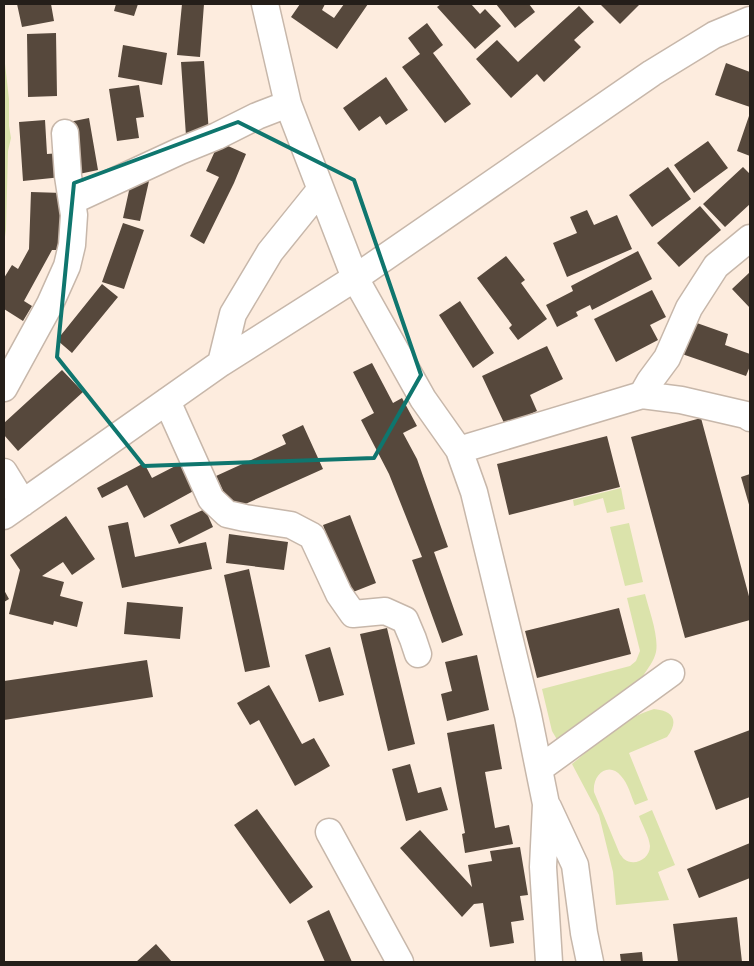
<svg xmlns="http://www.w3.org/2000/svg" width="754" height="966" viewBox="0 0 754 966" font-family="Jost,sans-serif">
<rect width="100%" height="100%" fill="#fdecde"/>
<path fill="#dbe3ab" d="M4 55 9 99V126L11 138 8 151 6 229 4 245Z
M621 488 625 509 607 513 603 498 574 506 573 500Z
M629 523 643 582 625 586 610 527Z
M645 594C649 610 659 636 656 652 654 661 648 668 643 676L559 743 552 731 542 689 630 666 636 661 640 651 627 598Z
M654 709C674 711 679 721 667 737L629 753 648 800 635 805C631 796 628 783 621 776 609 761 592 774 594 792L619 852C619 853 623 858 624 859 634 867 650 859 650 846 649 836 642 825 639 816L652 810 675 865 658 872 669 900 616 905 613 872 599 815 572 764C597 744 622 718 654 709Z"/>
<path fill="#56483c" d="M17 4H51L54 21 22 27Z
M116 4H138L134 16 114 11Z
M182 4H204L200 57 177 55Z
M300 4H325L322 10 334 18 344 4H368L337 49 291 17Z
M441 4H471L480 14 485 9 501 26 475 49 437 7Z
M496 4H529L535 12 515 28Z
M600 4H637L639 5 620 24Z
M579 6 594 22 574 40 581 47 544 82 537 74 511 98 476 59 497 40 518 62Z
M427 23 443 45 433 53 471 104 445 123 402 67 420 54 408 38Z
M56 33 57 96 28 97 27 34Z
M123 45 167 53 162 85 118 77Z
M204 61 209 134 186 136 181 62Z
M726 63 750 72V107L715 95Z
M386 77 408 110 386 125 380 116 359 131 343 108Z
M139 85 144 117 136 118 139 138 117 141 109 89Z
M750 113V156L737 151Z
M89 118 98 170 79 174 69 122Z
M45 120 47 154 61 153 62 177 23 181 19 122Z
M708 141 728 168 694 193 674 165Z
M219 142 246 154 234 183 204 244 190 236 219 177 206 171Z
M668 167 691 199 652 227 629 195Z
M743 167 750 174V204L725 227 703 204Z
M132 177 149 181 140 221 123 218Z
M31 192 63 193 62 250H52L24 301 32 306 23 321 4 309V278L12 265 18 269 29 249Z
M700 206 721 230 679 267 657 243Z
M587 210 594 225 617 215 632 249 567 277 553 243 577 233 570 217Z
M123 223 144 230 124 289 102 282Z
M638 251 652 279 592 310 590 305 576 312 578 316 557 327 546 305 573 291 571 286Z
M506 256 525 280 521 283 547 319 518 340 509 328 512 325 477 278Z
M750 272V308L732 289Z
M102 284 118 297 72 353 57 340Z
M652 290 666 317 650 325 658 340 616 362 594 319Z
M460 301 494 353 473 368 439 315Z
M694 322 728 334 725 345 750 354V366L746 376 682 354Z
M547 346 563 379 530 395 537 411 505 425 482 376Z
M372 363 393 403 402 398 417 426 403 433 417 459 448 547 434 552 463 635 442 643 412 560 422 557 389 474 361 420 374 413 353 372Z
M62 370 83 392 18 451 4 435V423Z
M701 418 750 600V620L685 638 631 437Z
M303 425 323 469 232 510 216 476 286 444 282 435Z
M607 436 620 487 509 515 497 464Z
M185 461 199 488 144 518 127 485 102 498 97 488 144 463 152 478Z
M750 474V508L741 477Z
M205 509 213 527 179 544 170 525Z
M350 515 376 583 348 594 323 525Z
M66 516 95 559 72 575 63 562 42 576 64 582 60 596 83 602 77 627 54 621 53 625 9 614 20 570 10 555Z
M128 522 135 557 206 542 212 569 122 588 108 526Z
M229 534 288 542 284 570 226 563Z
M249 569 270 667 245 672 224 575Z
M4 590 9 599 4 602Z
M127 602 183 607 180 639 124 634Z
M619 608 631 654 537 678 525 631Z
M387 628 415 744 388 751 360 634Z
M330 647 344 695 319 702 305 655Z
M477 655 489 710 447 721 441 694 452 691 445 662Z
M147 660 153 697 4 720V681Z
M269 685 302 744 314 738 330 766 295 786 259 720 250 725 237 703Z
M494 724 502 769 485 772 495 828 509 825 513 844 465 853 462 834 465 833 447 733Z
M750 730V797L716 810 694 751Z
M410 764 418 793 441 787 448 810 406 821 392 769Z
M257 809 313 887 290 904 234 825Z
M420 830 472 887 468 865 492 861 490 851 520 847 528 895 520 896 524 920 511 922 514 943 490 947 483 903 474 904 462 917 400 848Z
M750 843V878L699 898 687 869Z
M329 910 352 962H325L307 921Z
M737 917 742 962H678L673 924Z
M156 944 172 962H136Z
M642 952 643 962H621L620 954Z"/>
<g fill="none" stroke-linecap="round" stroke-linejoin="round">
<g stroke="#c7b7aa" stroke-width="29">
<path id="minor" d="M265 4 288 104 355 278 423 399 459 450 474 492 528 715 546 804 543 867 549 962
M72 201 180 151 217 136 257 116 288 104
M221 363 233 314 270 252 320 190
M4 388 50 304 67 266 72 245 74 215 68 176 65 133
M642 395 681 400 746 415 750 418
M167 401 211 499 227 514 245 518 291 525 312 536 339 594 353 614 385 611 405 620 413 639 418 654
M459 450 642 395 650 381 667 358 689 308 716 266 750 238
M4 472 23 503
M4 516 221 363 355 278 652 73 714 35 750 20
M539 769 671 673
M548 807 575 865 584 933 590 962
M329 832 400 962"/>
</g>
<use href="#minor" stroke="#fff" stroke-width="26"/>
</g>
<path fill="none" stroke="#0f766e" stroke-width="4" stroke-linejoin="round" d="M238 122 354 180 421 375 374 458 144 466 57 357 74 183Z"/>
<rect width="754" height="966" fill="none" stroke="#241e19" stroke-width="10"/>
</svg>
